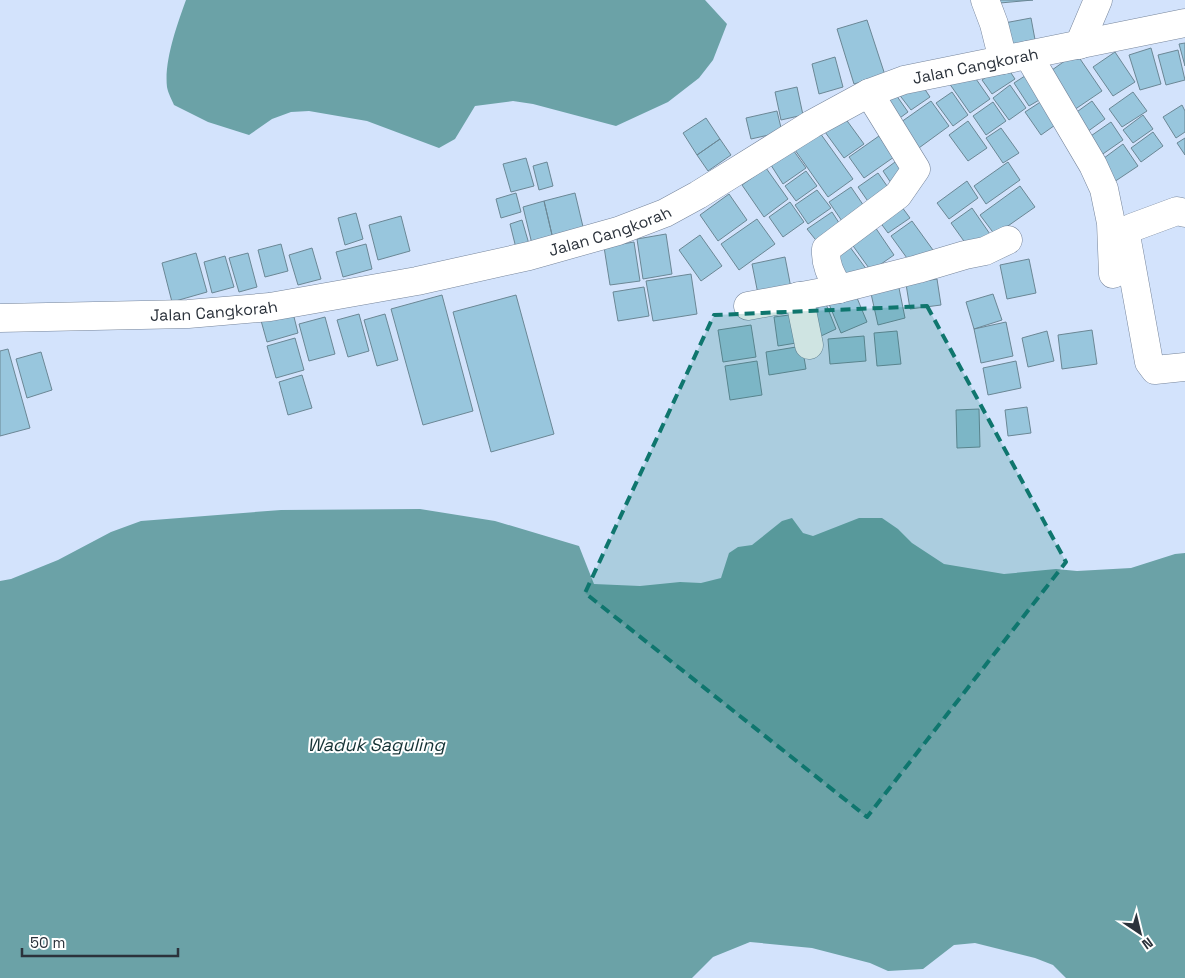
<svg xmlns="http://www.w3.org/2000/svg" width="1185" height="978" viewBox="0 0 1185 978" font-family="'Space Grotesk',sans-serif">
<rect width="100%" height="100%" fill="#d3e3fc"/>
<path fill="#6ba2a7" d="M186 0H705L727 24 713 60 699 78 668 102 616 126 533 104 513 101 475 106 455 139 439 148 367 121 309 111 291 112 272 119 249 135 208 122 174 105C172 100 168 93 167 87 164 61 177 25 186 0Z
M420 509 495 521 579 546 594 584 640 586 680 582 701 583 721 578 729 553 738 547 752 545 782 521 792 518 803 533 813 536 859 518H882L898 529 912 543 944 564 1004 574 1056 569 1077 571 1131 568 1175 554 1185 553V978H1066L1053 965 1035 958 975 943 954 945 923 969 888 971 870 963 812 948 750 942 713 957 692 978H0V581L11 579 58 560 111 532 141 521 281 510Z"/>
<path fill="#98c6dd" stroke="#6b8795" d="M988 0H1033L989 4Z
M1031 18 1036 45 1003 51 999 24Z
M867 20 885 75 854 84 837 29Z
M1185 43V66L1179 44Z
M1151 48 1161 84 1140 90 1129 55Z
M1178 50 1185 80 1166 85 1158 55Z
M1115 52 1135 82 1113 96 1093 67Z
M1076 53 1102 91 1071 112 1045 75Z
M835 57 843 87 819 94 812 64Z
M1005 64 1015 79 992 94 982 80Z
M969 69 990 99 970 113 949 83Z
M1031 72 1046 96 1029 106 1014 83Z
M918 79 930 97 911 110 898 93Z
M1010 85 1026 108 1009 120 993 98Z
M797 87 803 115 781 120 775 92Z
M894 92 908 112 893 123 879 102Z
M952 92 968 115 953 126 936 103Z
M1133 92 1147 111 1122 127 1109 109Z
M931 101 949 126 912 153 894 127Z
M1042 101 1058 123 1041 135 1025 112Z
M1092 101 1105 119 1080 137 1067 119Z
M993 102 1006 121 986 135 973 116Z
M1182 105 1185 111V132L1176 138 1163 117Z
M777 111 782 132 751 139 746 118Z
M1143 115 1153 129 1133 143 1123 130Z
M706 118 720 139 697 155 683 133Z
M845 118 864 144 844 158 825 132Z
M968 121 987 148 968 161 949 135Z
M1111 122 1123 140 1097 158 1085 140Z
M1001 128 1019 153 1003 163 986 138Z
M1153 132 1163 146 1141 162 1131 148Z
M820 133 853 179 828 197 795 150Z
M879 136 894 157 864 178 849 157Z
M1185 138V155L1177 143Z
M720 139 731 155 708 171 697 155Z
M1123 144 1138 166 1114 182 1100 161Z
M791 147 806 168 783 184 769 162Z
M526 158 534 186 511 192 503 164Z
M899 159 908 167 891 183 883 171Z
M547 162 553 186 539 190 533 166Z
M1008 162 1020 180 986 204 974 186Z
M766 168 788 199 764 217 742 185Z
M806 171 817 186 796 201 785 186Z
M878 173 894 196 874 210 858 187Z
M967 181 978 198 949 219 937 203Z
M1020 186 1035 207 995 235 980 215Z
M851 187 868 212 846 227 829 202Z
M817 190 831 208 808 224 795 205Z
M516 193 521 212 501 218 496 199Z
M575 193 584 231 553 239 544 201Z
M729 194 747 220 718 241 700 215Z
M896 199 910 218 888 233 874 214Z
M544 201 553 239 532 244 523 207Z
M790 202 804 222 783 237 769 217Z
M972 208 992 237 971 251 951 223Z
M832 212 843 229 819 244 807 229Z
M356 213 363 239 345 245 338 218Z
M401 216 410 251 378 260 369 225Z
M757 219 775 244 739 270 721 244Z
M522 220 529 244 516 248 510 224Z
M912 221 933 250 912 265 891 236Z
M875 227 894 255 871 271 851 243Z
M666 234 672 274 643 279 637 239Z
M700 235 722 266 701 281 679 250Z
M634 242 640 281 610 285 604 247Z
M847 243 867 270 848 280 830 254Z
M281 244 288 271 265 277 258 250Z
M366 244 372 269 343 277 336 252Z
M312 248 321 279 298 285 289 255Z
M196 253 207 292 172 302 162 263Z
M248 253 257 287 239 292 229 258Z
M225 256 234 287 212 293 204 262Z
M785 257 791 288 758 294 752 264Z
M1029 259 1036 293 1007 299 1000 265Z
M691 274 697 314 653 321 646 281Z
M937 279 941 305 910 309 906 284Z
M898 283 905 318 878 325 870 289Z
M644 287 649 316 618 321 613 292Z
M855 293 867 322 841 333 829 304Z
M993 294 1002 320 974 329 966 302Z
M442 295 473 411 423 425 391 309Z
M516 295 554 434 491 452 453 312Z
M826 304 836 329 821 336 810 310Z
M292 309 298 333 267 342 260 317Z
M359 314 369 351 348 357 337 320Z
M385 314 398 360 377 366 364 320Z
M797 314 802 342 778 346 774 317Z
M325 317 335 354 309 361 299 324Z
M1006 322 1013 356 981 363 974 329Z
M751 325 756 357 723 362 718 330Z
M1092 330 1097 364 1062 369 1058 335Z
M897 331 901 364 877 366 874 333Z
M1047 331 1054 361 1028 367 1022 338Z
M864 336 866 361 830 364 828 339Z
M295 338 304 370 276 378 267 346Z
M802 346 806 369 769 375 766 352Z
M8 349 30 428 0 436V351Z
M41 352 52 390 27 398 16 359Z
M757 361 762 395 730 400 725 366Z
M1016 361 1021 388 988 395 983 368Z
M302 375 312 408 288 415 279 382Z
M1027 407 1031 433 1008 436 1005 410Z
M979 409 980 447 957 448 956 410Z"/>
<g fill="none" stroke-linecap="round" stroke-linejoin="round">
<g stroke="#76859b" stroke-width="29">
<g id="minor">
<path d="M985 0 994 24 1003 60"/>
<path d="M1079 45 1098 0"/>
<path d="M1028 55 1093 165 1104 189 1111 223 1113 274"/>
<path d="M1185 213 1177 211 1131 228 1126 235 1149 362 1155 370 1185 367"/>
<path d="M839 289C831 275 825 265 826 249L898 195 916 169 869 93"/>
<path d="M799 296 809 345"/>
<path d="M748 306 839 289 918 269 965 255 985 251 1008 240"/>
<path id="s1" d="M0 318 188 314 270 307 417 281 529 256 618 231 665 213 698 195 812 124 869 93 904 80 1185 23"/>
</g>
</g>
<use href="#minor" stroke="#fff" stroke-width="28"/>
</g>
<path fill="#0f766e" fill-opacity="0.2" stroke="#0f766e" stroke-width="4" stroke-dasharray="10 6" stroke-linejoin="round" d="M927 306 1066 562 867 817 585 593 714 315Z"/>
<g text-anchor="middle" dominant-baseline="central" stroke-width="4" stroke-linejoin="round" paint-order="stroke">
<g font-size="16" fill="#2b323b" stroke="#fff">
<text stroke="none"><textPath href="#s1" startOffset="1024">Jalan Cangkorah</textPath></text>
<text stroke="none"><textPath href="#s1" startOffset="619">Jalan Cangkorah</textPath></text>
<text stroke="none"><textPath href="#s1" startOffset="214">Jalan Cangkorah</textPath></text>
</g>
<g font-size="18" font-style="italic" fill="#153235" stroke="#fff">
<text x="376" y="744">Waduk Saguling</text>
</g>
</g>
<g transform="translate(1140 933) rotate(145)" stroke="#ffffff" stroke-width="4" paint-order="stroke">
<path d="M0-4L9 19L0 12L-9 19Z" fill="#2b323b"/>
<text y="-8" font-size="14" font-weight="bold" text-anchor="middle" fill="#2b323b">N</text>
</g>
<path d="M22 948v8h156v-8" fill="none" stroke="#2b323b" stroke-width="2.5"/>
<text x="30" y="948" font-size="15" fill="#2b323b" stroke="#ffffff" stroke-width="4" paint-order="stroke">50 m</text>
</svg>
